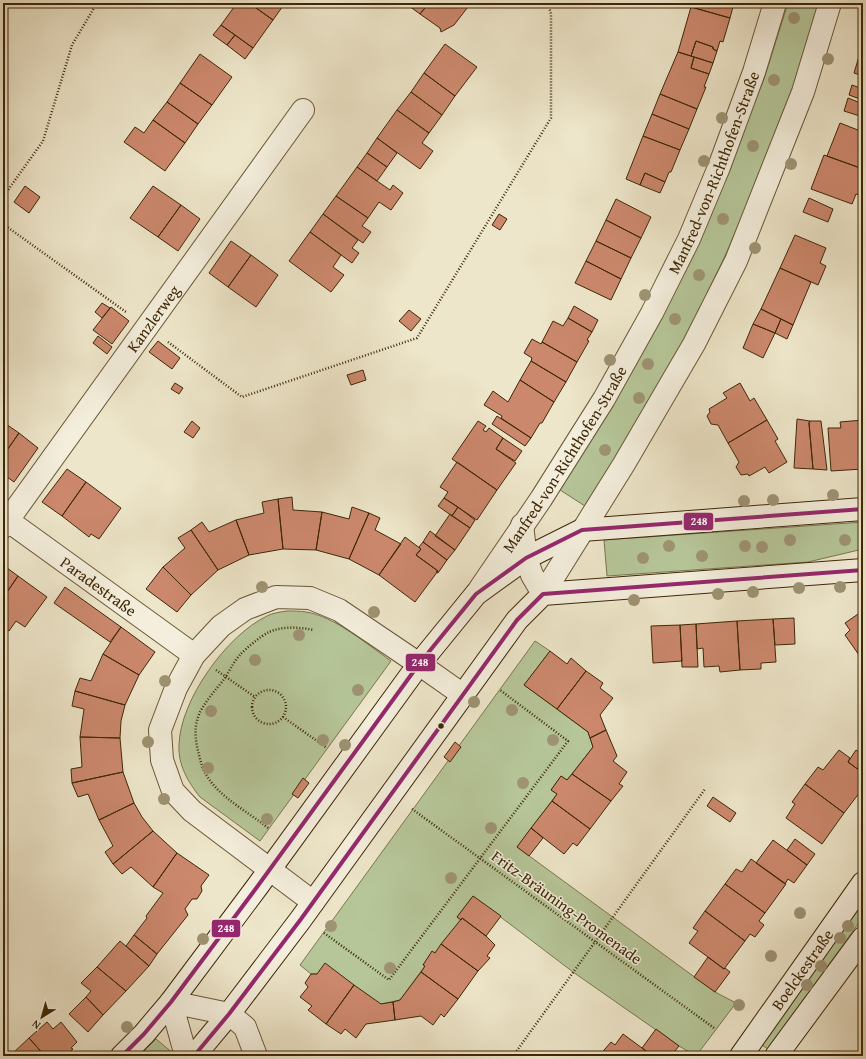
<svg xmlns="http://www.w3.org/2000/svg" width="866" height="1059" viewBox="0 0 866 1059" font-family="'Gentium Book Plus',serif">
<rect width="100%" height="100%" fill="#eee6ca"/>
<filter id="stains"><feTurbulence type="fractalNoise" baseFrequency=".005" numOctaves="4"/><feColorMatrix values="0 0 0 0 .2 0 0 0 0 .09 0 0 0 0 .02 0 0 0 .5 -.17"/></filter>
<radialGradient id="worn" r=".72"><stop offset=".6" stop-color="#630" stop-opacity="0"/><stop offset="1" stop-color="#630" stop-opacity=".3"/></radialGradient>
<path fill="#b6c699" stroke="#7a7650" d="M788 3H819L793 88 754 189 725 256 685 339 648 404 585 506 560 490 613 405 698 244 764 79Z
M863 522V549L808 562 607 576 604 540Z
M287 611C293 611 300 611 306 612 334 616 368 645 391 661L260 841 200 797C188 782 178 765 179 745 180 700 227 635 267 616 272 613 281 612 287 611Z
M535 641 550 651 524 685 588 732 593 747 567 780 561 776 551 790 557 794 517 847 715 992 736 1003 696 1056 679 1046 573 972 473 896 457 917 461 920 435 953 432 952 423 965 425 966 400 1000 381 1004 317 974H311L300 965Z
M863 899V917L768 1049 759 1043Z
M156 1039 174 1054 175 1056H139Z"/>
<path fill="#cc886d" stroke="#3e2706" d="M237 3H249L273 20 253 48 221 25Z
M249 3H285L273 20Z
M405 3H429L420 14Z
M429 3H471L454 25 441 32 440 28 420 14Z
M692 3H734L730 18 691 7Z
M691 7 730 18 723 42 720 41 717 51 713 49V47L696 41 691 56 678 52Z
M221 25 235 35 227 45 213 35Z
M235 35 253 48 245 59 227 45Z
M696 41 713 47V49L717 51 713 63 691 56Z
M863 43V76L854 73Z
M445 44 477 67 455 96 424 73Z
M678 52 694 57 691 68 709 74 704 87H706L697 109 660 94Z
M200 54 232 77 212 105 180 83Z
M694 57 713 63 709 74 691 68Z
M424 73 455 96 442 115 411 92Z
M180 83 212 105 198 124 167 102Z
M852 85 863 89V100L849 95Z
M411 92 442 115 429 133 397 110Z
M660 94 697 109 689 129 652 114Z
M848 98 863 104V117L844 111Z
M167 102 198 124 185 143 153 120Z
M397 110 429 133 422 143 433 151 420 169 377 138Z
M652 114 689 129 680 150 643 136Z
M153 120 185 143 165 171 124 142 135 127 144 133Z
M840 123 863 132V169L827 156Z
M643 136 680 150 671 172H669L665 182 645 173 640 185 626 179Z
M377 138 397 153 387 167 367 153Z
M367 153 387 167 377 181 357 167Z
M824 155 863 169V196L856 194 852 204 811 189Z
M357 167 390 190 393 185 403 193 391 210 379 202 368 218 336 196Z
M645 173 665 182 660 193 640 185Z
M25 186 40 197 29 213 14 202Z
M153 186 181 205 158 237 130 218Z
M336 196 368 218 362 226 371 232 363 243 323 214Z
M809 198 833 209 828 222 803 212Z
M616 199 651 217 641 238 606 220Z
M181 205 200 219 178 251 158 237Z
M323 214 358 240 352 248 359 253 352 263 310 232Z
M499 214 507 219 500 230 492 225Z
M606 220 641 238 631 258 596 241Z
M310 232 341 255 333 267 344 275 331 292 289 261Z
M795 235 826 248 820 263 826 266 818 285 780 268Z
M231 241 251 255 228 287 209 273Z
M596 241 631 258 621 279 586 261Z
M251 255 278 275 256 307 228 287Z
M586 261 621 279 611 300 575 283Z
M780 268 811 282 793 325 761 309Z
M102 303 110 308 102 318 95 312Z
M574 306 598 320 592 332 568 318Z
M111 307 129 321 112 344 93 330Z
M761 309 781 319 775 333 753 324Z
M409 310 421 319 411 331 399 321Z
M568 318 592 332 587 340 589 341 577 362 542 342 553 321 563 326Z
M781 319 793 325 787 339 775 333Z
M753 324 775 333 763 358 743 348Z
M98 336 112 347 107 354 93 343Z
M532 339 541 344 542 342 577 362 566 382 531 361 532 358 524 353Z
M158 341 180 358 172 369 149 352Z
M531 361 566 382 554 402 520 380Z
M363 370 366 380 351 385 347 375Z
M520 380 554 402 542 423H540L531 438 501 418 502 416 484 405 493 391 508 402Z
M175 383 183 388 179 394 171 389Z
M740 383 750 401 754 398 767 420 728 443 718 425 711 424 707 416 710 412 709 409 727 398 723 393Z
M497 416 531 438 525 446 492 424Z
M797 419 810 421 809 423 813 469 794 468Z
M767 420 778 439 775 441 787 462 769 473 765 467 749 476 748 474 741 475 736 467 739 462 728 443Z
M863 420V469L831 471 828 428H841L840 422Z
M192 421 200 428 193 438 184 432Z
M478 421 486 426 483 430 486 432 489 428 503 438 496 449 516 463 497 490 452 459Z
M810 421H821L827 470 813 469 809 423Z
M3 422 19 433 3 456Z
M19 433 38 448 14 482 3 474V456Z
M503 438 522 451 515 461 496 449Z
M457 462 497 490 477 520 444 498 448 492 440 487Z
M67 469 86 482 62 516 42 502Z
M86 482 121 508 99 539 91 534 89 537 62 516Z
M292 497 293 510 322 512 316 550 283 549 278 499Z
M444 498 458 507 452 516 438 506Z
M278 499 283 549 249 555 236 520 264 513 262 502Z
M352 507 369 513 349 559 316 550 322 512 349 519Z
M458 507 475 520 470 528 452 516Z
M369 513 380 518 375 530 401 544 379 575 349 559Z
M450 514 470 528 455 550 435 536Z
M236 520 249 555 218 570 191 530 202 522 209 532Z
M191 530 218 570 191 595 163 567 185 548 178 538Z
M430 531 455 550 447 560 423 542Z
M405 537 421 549 416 555 438 571 415 602 379 575Z
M423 542 447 560 438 573 436 572 438 571 416 555 421 549 419 547Z
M3 565 18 576 3 598Z
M163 567 191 595 177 612 146 589Z
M18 576 47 597 25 627 16 621 9 631 3 626V615L4 613 3 612V598Z
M65 587 121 627 110 642 54 603Z
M861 612H863V652L859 655 845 635 850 630 845 623Z
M794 618 795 644 775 645 773 619Z
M773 619 776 662 761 663V669L740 670 737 621Z
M737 621 740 670 720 672 719 666 704 667 703 648 697 649 696 624Z
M696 624 698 667H682L680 625Z
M680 625 682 661 653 663 651 626Z
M121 627 155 652 139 675 103 654Z
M550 651 567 664 571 658 586 671 557 709 524 685Z
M103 654 139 675 125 705 75 691 80 678 91 681Z
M586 671 603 683 600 688 613 698 600 715 606 730 590 738 588 732 557 709Z
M75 691 125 705 121 721 120 738 80 737 84 709 72 706Z
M606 730 617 756 613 761 627 772 619 784 623 786 611 801 572 774 593 747 590 738Z
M80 737 120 738 123 772 72 783 71 769 82 767Z
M455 742 461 747 450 762 444 757Z
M839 750 850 758 848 762 863 773V788L844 813 805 784 818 767 823 770Z
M856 750 863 755V773L848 762Z
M123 772 134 803 99 820 88 794 78 797 72 783Z
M572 774 611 801 590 829 552 801 557 794 551 790 561 776 567 780Z
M303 778 309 783 298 798 292 794Z
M805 784 844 813 822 844 786 818 795 804 792 802Z
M713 797 736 813 730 822 707 806Z
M552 801 590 829 577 846 573 843 564 854 531 828Z
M134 803 142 817 153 831 113 864 105 852 113 846 99 820Z
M531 828 543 838 529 856 517 847Z
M153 831 177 853 153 887 131 867 122 874 113 864Z
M795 839 815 854 807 865 787 850Z
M773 840 807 865 794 883 788 879 785 884 756 863Z
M177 853 209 875 201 886 202 891 197 899H192L185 909 188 915 157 954 134 935 147 918 146 916 163 893 153 887Z
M751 859 786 884 765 913 725 884 736 869 742 872Z
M725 884 765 913 759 921 764 925 755 937 750 934 745 941 705 911Z
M473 896 501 916 486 936 462 918 461 920 457 917Z
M705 911 745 941 724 969 689 943 698 931 693 928Z
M462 918 486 936 495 945 487 956 490 958 478 971 441 944Z
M134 935 157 954 149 966 126 946Z
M120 941 149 966 126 991 97 967Z
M441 944 478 971 458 999 421 972 425 966 423 965 432 951 435 953Z
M708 957 724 969 725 968 730 972 715 992 694 977Z
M325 963 354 985 326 1024 308 1010 312 1006 300 997 308 987 305 983 311 974H317Z
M97 967 126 991 103 1015 86 997 91 991 81 983Z
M421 972 458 999 444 1017 441 1014 433 1025 421 1016 395 1020 393 1002 400 1000Z
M354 985 381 1004 393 1002 395 1020 366 1024 356 1038 345 1029 341 1034 326 1024Z
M86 997 103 1015 88 1032 69 1014Z
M47 1022 53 1029 61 1022 77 1042 71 1048 73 1049 66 1056H45L29 1038Z
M656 1029 679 1046 671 1056H653L642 1048Z
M623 1034 642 1048 653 1056H599L611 1042 615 1045Z
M29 1038 45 1056H14L12 1054Z"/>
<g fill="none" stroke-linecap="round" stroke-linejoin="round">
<g stroke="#6a5737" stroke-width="24">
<g id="street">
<path id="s1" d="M3 517 194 655"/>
<path d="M522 525 526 558 532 575 543 594 624 464 694 344 736 261 803 92 830 3"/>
<path id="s2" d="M3 527 303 110"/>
<path id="s3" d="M477 593 541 499 604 399 652 313 689 239 719 167 754 72 775 3"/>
<path d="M313 902 192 811 173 791 162 760 160 730 176 688 194 655 221 626 245 609 276 597 310 598 339 610 419 664 463 695"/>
<path d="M186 1056 171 1002 229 1014 245 1027 256 1056"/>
</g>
</g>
<g stroke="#3e2706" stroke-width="24">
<g id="secondary">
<path d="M122 1056 144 1034 171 1002 257 887 419 664 476 594 526 558 582 530 863 509"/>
<path d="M194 1056 229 1014 301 919 517 620 543 594 863 570"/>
<path id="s4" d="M741 1056 863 883"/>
<path d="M776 1056 863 938"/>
</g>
</g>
<path stroke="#3e2706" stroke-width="2.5" stroke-dasharray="1 2" stroke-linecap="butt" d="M328 4V3
M3 197 43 141 72 45 97 3
M3 224 126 312
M168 342 242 397 417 338 551 118V14L548 3
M216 670 255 697
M252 707a17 17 0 1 1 34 0a17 17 0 1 1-34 0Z
M283 717 327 748
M412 809 714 1028
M268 828C245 809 213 795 202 766 198 752 193 735 197 721 200 706 216 690 225 678 230 670 234 661 240 655 246 648 261 636 269 632 283 626 299 627 314 630
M324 933 389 980 568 741 500 690
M513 1056 705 789"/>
<use href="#street" stroke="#f4efdd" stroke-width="22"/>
<use href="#secondary" stroke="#f4efdd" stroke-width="22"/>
<g stroke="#f4efdd" stroke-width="7">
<path id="bus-1" d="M122 1056 144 1034 171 1002 257 887 419 664 476 594 526 558 582 530 863 509
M194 1056 229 1014 301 919 517 620 543 594 863 570"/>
</g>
<use href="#bus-1" stroke="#95276e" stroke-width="4"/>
</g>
<g fill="#9e9373">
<circle cx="794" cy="18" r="6"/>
<circle cx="828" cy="59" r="6"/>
<circle cx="774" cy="80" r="6"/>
<circle cx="722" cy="118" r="6"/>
<circle cx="753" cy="146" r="6"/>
<circle cx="704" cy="161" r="6"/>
<circle cx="791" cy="164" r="6"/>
<circle cx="723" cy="219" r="6"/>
<circle cx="755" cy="248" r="6"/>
<circle cx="699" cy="275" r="6"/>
<circle cx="645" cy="295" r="6"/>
<circle cx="675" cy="319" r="6"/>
<circle cx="610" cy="360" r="6"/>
<circle cx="648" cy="364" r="6"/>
<circle cx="639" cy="398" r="6"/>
<circle cx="605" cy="450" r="6"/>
<circle cx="833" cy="495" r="6"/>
<circle cx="773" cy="500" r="6"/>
<circle cx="744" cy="501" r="6"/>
<circle cx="790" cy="540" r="6"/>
<circle cx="845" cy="540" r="6"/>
<circle cx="669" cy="546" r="6"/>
<circle cx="745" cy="546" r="6"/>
<circle cx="762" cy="547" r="6"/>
<circle cx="702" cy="556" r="6"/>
<circle cx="643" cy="558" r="6"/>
<circle cx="262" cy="587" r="6"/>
<circle cx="840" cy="587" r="6"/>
<circle cx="799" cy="588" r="6"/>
<circle cx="753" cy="592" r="6"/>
<circle cx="718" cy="594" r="6"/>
<circle cx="634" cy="600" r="6"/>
<circle cx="374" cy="612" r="6"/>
<circle cx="299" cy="635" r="6"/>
<circle cx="255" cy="660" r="6"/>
<circle cx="165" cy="681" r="6"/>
<circle cx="358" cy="690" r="6"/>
<circle cx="474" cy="702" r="6"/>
<circle cx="512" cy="710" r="6"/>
<circle cx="211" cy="711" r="6"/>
<circle cx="323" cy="740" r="6"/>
<circle cx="553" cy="740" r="6"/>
<circle cx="148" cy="742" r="6"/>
<circle cx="345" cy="745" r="6"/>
<circle cx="208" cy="768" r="6"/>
<circle cx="523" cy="783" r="6"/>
<circle cx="164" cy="799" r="6"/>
<circle cx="267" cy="819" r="6"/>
<circle cx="491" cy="828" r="6"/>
<circle cx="451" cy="878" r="6"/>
<circle cx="800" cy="913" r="6"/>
<circle cx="331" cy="926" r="6"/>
<circle cx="848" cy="926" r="6"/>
<circle cx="840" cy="938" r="6"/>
<circle cx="203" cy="939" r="6"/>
<circle cx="771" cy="956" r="6"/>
<circle cx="821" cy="966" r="6"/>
<circle cx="390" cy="968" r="6"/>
<circle cx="807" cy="985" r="6"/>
<circle cx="739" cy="1005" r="6"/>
<circle cx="127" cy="1027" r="6"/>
</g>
<circle fill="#3e2706" stroke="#f4efdd" stroke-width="1.5" cx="441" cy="726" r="3.5"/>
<g text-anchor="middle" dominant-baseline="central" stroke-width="3" stroke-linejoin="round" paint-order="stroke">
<g font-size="16" fill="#3e2706" stroke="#f4efdd">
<text stroke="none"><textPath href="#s3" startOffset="484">Manfred-von-Richthofen-Straße</textPath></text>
<text stroke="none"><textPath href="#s2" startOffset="257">Kanzlerweg</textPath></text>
<text stroke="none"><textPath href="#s3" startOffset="160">Manfred-von-Richthofen-Straße</textPath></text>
<text stroke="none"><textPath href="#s1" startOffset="118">Paradestraße</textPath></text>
<text transform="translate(567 907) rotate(36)">Fritz-Bräuning-Promenade</text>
<text stroke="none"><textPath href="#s4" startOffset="106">Boelckestraße</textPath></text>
</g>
</g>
<g stroke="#f4efdd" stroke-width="1.5">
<rect x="683" y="512" width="31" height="19" rx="4" fill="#95276e"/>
<rect x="405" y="653" width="31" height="19" rx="4" fill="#95276e"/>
<rect x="211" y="919" width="30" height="19" rx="4" fill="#95276e"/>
</g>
<g font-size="11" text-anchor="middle" font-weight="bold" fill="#fff">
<text x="699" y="525">248</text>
<text x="420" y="666">248</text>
<text x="226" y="932">248</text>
</g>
<rect width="866" height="1059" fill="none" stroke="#eee6ca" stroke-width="16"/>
<rect x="4" y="4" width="858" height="1051" fill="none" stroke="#3e2706" stroke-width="2"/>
<rect x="8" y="8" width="850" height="1043" fill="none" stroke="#3e2706"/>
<g transform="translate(42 1017) rotate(217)" stroke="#f4efdd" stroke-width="3" paint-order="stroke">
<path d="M0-3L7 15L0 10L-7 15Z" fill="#3e2706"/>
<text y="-6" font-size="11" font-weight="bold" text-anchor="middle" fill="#3e2706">N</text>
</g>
<rect width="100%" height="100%" filter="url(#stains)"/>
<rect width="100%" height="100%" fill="url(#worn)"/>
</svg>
